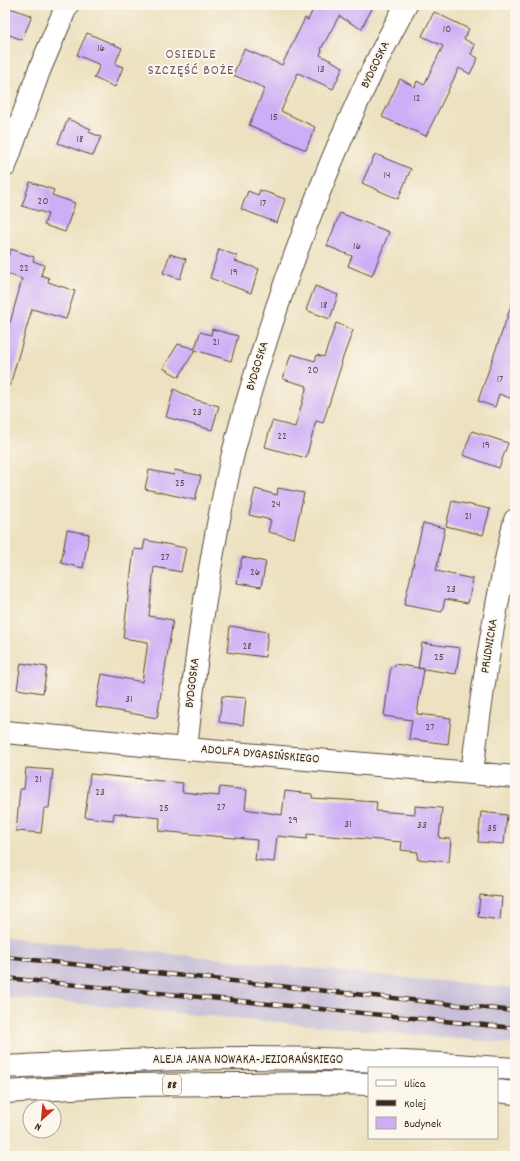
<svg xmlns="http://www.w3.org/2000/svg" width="520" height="1161" viewBox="0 0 520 1161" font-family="Dekko,sans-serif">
<rect width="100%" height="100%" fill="#fbf7ec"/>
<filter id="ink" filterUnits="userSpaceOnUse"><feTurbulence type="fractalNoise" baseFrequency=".025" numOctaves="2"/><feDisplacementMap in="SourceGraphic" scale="8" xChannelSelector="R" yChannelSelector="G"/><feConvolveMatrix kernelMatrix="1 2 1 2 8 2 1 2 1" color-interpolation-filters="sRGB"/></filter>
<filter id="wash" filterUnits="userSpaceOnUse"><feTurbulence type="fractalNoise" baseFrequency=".012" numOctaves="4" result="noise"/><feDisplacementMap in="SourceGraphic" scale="16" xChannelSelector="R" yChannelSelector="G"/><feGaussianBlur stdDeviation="0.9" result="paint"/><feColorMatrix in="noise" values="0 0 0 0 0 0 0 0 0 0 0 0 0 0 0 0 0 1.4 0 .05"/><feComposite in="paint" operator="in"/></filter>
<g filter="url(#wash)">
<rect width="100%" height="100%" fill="#ece1c0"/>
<path fill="#c8bfd8" d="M5 937 366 974 515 988V1044L5 997Z"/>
<g id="blocks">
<path fill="#ccadf6" d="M315 5H374L361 29 339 16 321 49 322 50 320 55 343 67 333 89 298 73 281 111 315 127 306 150 249 125 265 88 233 75 244 49 282 65 305 18 308 20Z
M5 6 32 16 22 40 5 33Z
M434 12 469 29 464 39 475 45 471 54 478 58 470 74 459 68 426 136 382 117 400 79 415 87 417 81 424 85 443 46 422 36Z
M87 33 122 48 115 64 123 67 115 87 94 78 100 65 77 55Z
M68 119 91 129 89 132 101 137 93 156 58 143Z
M375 154 411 169 398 199 362 183Z
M30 182 54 190 52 195 75 203 65 232 44 225 48 214 22 206Z
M260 190 285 199 277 223 241 209 248 191 258 195Z
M340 213 389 232 372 276 348 266 352 256 327 246Z
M11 249 34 257 33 261 44 265 41 275 49 278 48 282 75 291 66 319 32 309 10 385H5V322L10 323 22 279 5 273V265Z
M219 249 237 256 235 261 259 269 251 293 210 278Z
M170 254 186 259 180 279 163 273Z
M315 286 338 295 330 319 306 310Z
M512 303H515V400L499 394 495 407 478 401Z
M336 323 353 330 341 363H342L323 423 316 421 306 458 265 447 272 421 295 427 307 386 283 379 291 354 315 361 317 355 324 357Z
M212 329 238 336 231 361 195 350 179 377 163 368 178 344 195 349 200 332 211 335Z
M174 389 193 399 219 406 212 430 166 417Z
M472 431 508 443 499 468 463 455Z
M149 470 174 475 175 470 201 476 195 500 145 489Z
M278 488 304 493 294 538 268 532 271 520 249 515 255 489 277 495Z
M452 501 490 509 483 535 446 526Z
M423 523 445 528 436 571 473 579 468 603 445 599 442 612 404 605Z
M67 530 89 534 83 568 61 563Z
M145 540 186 548 181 572 154 567 149 616 173 620 157 718 96 707 102 674 142 682 148 642 123 638 134 549 143 550Z
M242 557 266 562 261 587 237 583Z
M230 626 268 632 265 657 227 652Z
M422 643 460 648 456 674 418 668Z
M21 663 47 667 43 693 17 689Z
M395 664 424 669 417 714 451 718 448 744 409 739 412 720 384 716 391 666 394 667Z
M222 696 246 698 243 725 219 722Z
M26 768 53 770 49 808H44L41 833 16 831 20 789H24Z
M90 774 183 783 182 792 219 796 220 787 247 790 245 809 282 815 285 791 312 794V798L377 802 376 811 415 814V806L442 808 439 838 451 839 449 862 417 859 418 852 401 850 402 842 307 834V839L277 836 274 862 255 860 257 840 159 831 160 818 114 813 113 820 85 817Z
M481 812 507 815 504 844 478 842Z
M480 895 502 897 500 920 478 917Z"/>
</g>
</g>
<g filter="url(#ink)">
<use href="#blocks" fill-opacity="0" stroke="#564536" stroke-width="1"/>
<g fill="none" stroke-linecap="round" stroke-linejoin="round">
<g stroke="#564536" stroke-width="24">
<path id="street" d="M5 166 39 71 67 5
M5 732 186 749 472 773 515 777
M186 749C196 654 209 560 230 466 243 411 260 358 278 304 313 201 354 100 406 5
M472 773C482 688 495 603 515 520"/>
</g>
<g stroke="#564536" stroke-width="24">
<path id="primary" d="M5 1067C84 1063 164 1058 243 1058 334 1058 425 1062 515 1069
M497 1091 515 1093
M5 1092 122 1085 339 1083 369 1084"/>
</g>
<use href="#street" stroke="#fff" stroke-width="22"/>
<use href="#primary" stroke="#fff" stroke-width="22"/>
<g stroke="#3b2a1e" stroke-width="4.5">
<path id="rail" d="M5 957 515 1011
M5 978 515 1028"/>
</g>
<use href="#rail" stroke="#fbf7ec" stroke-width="3" stroke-dasharray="9" stroke-linecap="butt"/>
</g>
</g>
<g text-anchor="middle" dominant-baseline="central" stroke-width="4" stroke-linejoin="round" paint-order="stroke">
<g font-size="11" fill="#5f4b54">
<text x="447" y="30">10</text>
<text x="101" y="49">16</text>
<text x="321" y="70">13</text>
<text x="417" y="99">12</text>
<text x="274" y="118">15</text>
<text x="80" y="140">18</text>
<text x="387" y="176">14</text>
<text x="43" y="202">20</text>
<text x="263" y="204">17</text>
<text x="357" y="247">16</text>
<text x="24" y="269">22</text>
<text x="234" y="273">19</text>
<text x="324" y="306">18</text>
<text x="216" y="343">21</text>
<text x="313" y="371">20</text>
<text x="500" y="380">17</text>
<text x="197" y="413">23</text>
<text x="282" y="437">22</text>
<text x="486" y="446">19</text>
<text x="180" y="484">25</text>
<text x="276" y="505">24</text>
<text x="468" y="517">21</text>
<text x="165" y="558">27</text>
<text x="255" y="573">26</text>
<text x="451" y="590">23</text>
<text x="247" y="647">28</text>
<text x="439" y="658">25</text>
<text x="129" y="700">31</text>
<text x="430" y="728">27</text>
<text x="38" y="780">21</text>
<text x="100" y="793">23</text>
<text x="221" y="808">27</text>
<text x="164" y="809">25</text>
<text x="293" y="821">29</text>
<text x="348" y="825">31</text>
<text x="422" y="826">33</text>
<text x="492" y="829">35</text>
</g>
<rect fill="#fbf7ec" stroke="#75685c" stroke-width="1" x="163" y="1075" width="18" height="20" rx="3"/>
<g font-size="12" font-weight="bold" fill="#3b2a1e">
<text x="172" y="1085">88</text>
</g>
<g font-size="13" fill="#3b2a1e" stroke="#fbf7ec">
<text transform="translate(376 65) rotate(-64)">BYDGOSKA</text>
<text transform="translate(258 366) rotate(-73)">BYDGOSKA</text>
<text transform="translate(490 646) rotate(-81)">PRUDNICKA</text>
<text transform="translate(193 683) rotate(-83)">BYDGOSKA</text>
<text transform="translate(260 755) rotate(5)">ADOLFA DYGASIŃSKIEGO</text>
<text x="248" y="1060">ALEJA JANA NOWAKA-JEZIORAŃSKIEGO</text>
</g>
<g font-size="14" letter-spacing="1" fill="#6e586a" stroke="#fbf7ec">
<text x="191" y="55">OSIEDLE<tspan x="191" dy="16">SZCZĘŚĆ BOŻE</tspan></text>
</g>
</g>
<rect width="520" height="1161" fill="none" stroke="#fbf7ec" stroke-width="20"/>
<rect x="368" y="1067" width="130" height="72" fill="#fbf7ec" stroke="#aea59a"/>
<rect x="376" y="1080" width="20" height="6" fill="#ffffff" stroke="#aea59a"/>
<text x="404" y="1087" font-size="12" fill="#3b2a1e">Ulica</text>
<rect x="376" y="1100" width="20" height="6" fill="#3b2a1e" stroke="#aea59a"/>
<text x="404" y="1107" font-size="12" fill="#3b2a1e">Kolej</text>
<rect x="376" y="1117" width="20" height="12" fill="#ccadf6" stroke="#aea59a"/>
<text x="404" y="1127" font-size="12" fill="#3b2a1e">Budynek</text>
<g transform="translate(42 1119) rotate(207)"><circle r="19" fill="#fbf7ec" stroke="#aea59a"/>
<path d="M0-3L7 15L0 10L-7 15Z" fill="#c8321e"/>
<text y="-6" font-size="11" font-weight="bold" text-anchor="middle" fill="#3b2a1e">N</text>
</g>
</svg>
